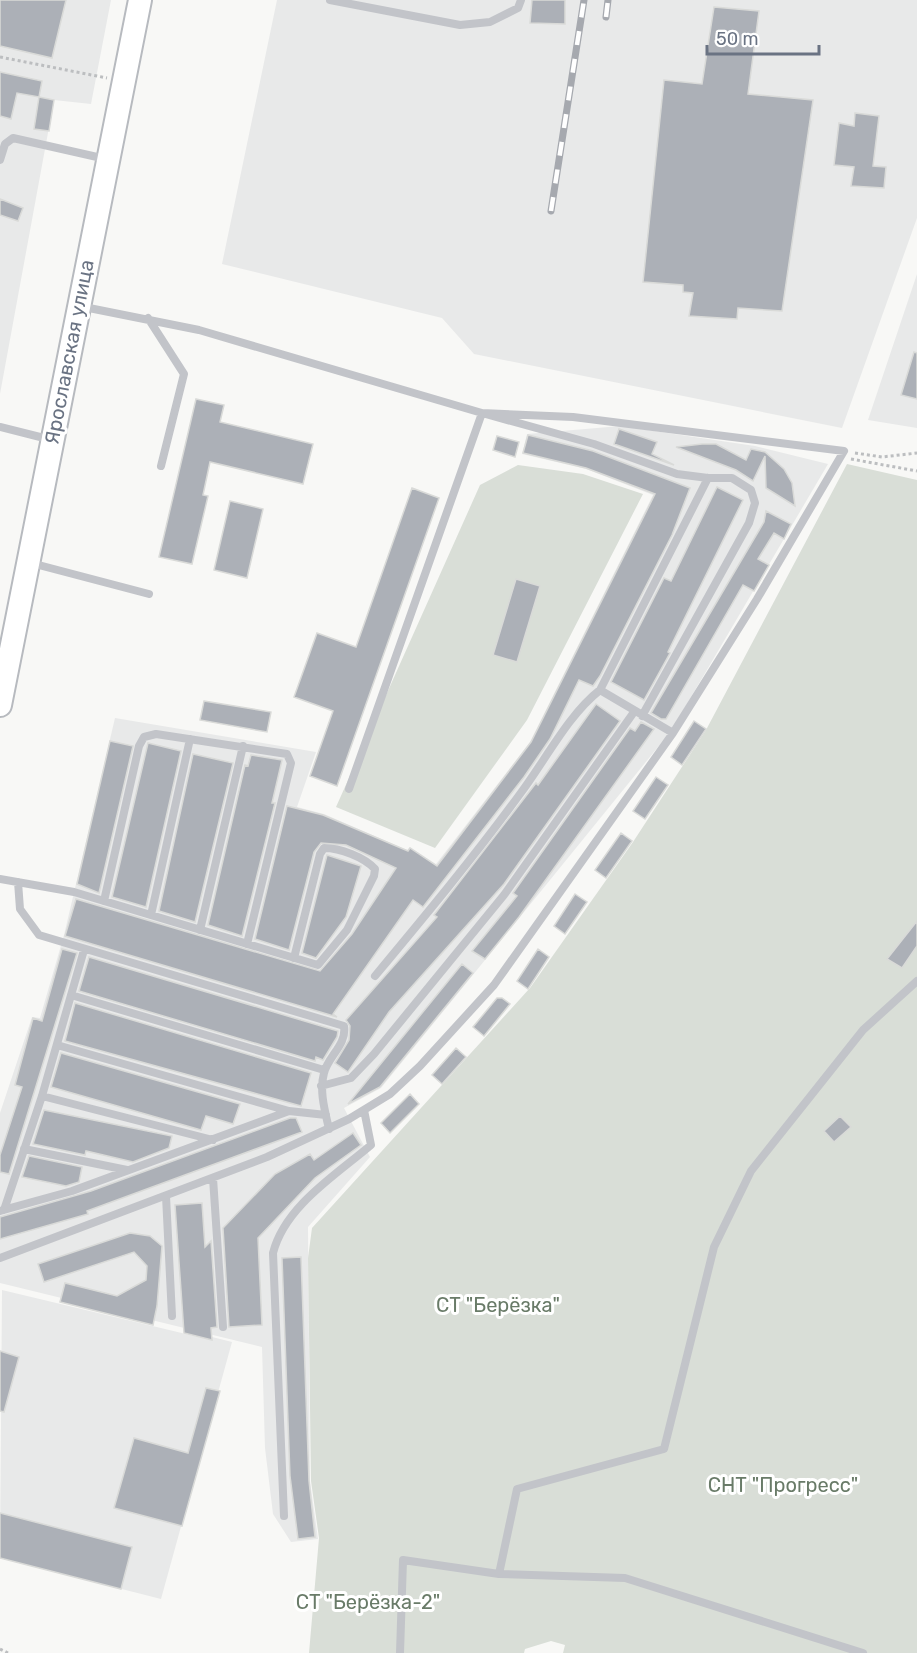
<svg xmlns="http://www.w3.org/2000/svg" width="917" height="1653" viewBox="0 0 917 1653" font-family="Rubik,sans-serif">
<rect width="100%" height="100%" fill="#f8f8f6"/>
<path fill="#e8e9e9" d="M0 0H111L91 104 54 100 0 394Z
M277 0H917V218L842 428 474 354 442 318 222 264Z
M917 274V428L868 420Z
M620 426 755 446 828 464 671 731 381 1088 344 1108 370 1157 308 1227 310 1481 318 1539 291 1542 273 1514 265 1448 262 1347 0 1283V1113L32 1017 40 1018 64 935 115 718 316 752 297 807 324 814 407 850 410 847 436 864 530 742 653 495 586 469 522 454 527 434Z
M2 1290 211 1340 212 1337 232 1342 161 1599 0 1558Z"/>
<path fill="#d9ded7" d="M847 464 917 480V1653H563L565 1645 551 1641 525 1649 524 1653H309L319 1538 311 1481 308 1258 312 1228 530 988 633 842 706 730Z
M518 465 583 474 643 494 527 720 435 848 336 807 480 485Z"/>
<path fill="#acb0b7" stroke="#d9dad8" stroke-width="1.5" d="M0 0H66L52 58 0 46Z
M532 0H565V24L530 23Z
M714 7 759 11 748 94 813 100 782 311 738 308 737 319 689 316 693 293 683 292V285L643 282 664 80 702 84Z
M0 72 42 81 39 97 17 93 11 119 0 116Z
M39 97 54 100 49 131 34 129Z
M855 113 879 116 873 166 886 167 884 188 851 186 854 167 834 165 839 123 854 126Z
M0 199 23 208 18 221 0 215Z
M914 352 917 353V399L901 395Z
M196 399 224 405 220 422 313 444 303 484 210 462 203 495 208 496 192 564 159 557Z
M619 429 657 442 652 454 674 465 614 444Z
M528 435 593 451 690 488 672 535 600 676 593 686 579 680 550 739 524 777 423 907 413 900 333 1014 337 1017 65 936 76 899 320 971 352 934 396 868 346 845 321 843 314 852 289 950 255 939 287 806 323 815 408 851 410 848 437 866 531 742 655 494 586 468 523 453Z
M497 436 519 442 515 457 493 450Z
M702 444H716L746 460 751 449 765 452 784 469 792 483 795 506 766 488 765 456 753 481 736 470 676 447Z
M717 487 743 500 668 652 670 653 644 700 611 682 664 578 671 581Z
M412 488 439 498 337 786 310 776 333 711 294 697 317 633 356 647Z
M230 501 263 509 247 578 214 570Z
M766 511 791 524 784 539 774 533 758 559 769 565 754 591 743 585 666 719H661L651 713 764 522Z
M516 579 540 586 517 662 493 655Z
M204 701 271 712 267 732 200 720Z
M596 704 620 721 504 884 389 1012 348 1072 335 1063 349 1040 350 1026 346 1020 437 917 434 915 536 783 538 785Z
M694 721 706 729 682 765 671 757Z
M641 722 654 729 519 917 485 959 472 951 517 896 513 893 630 728 635 731Z
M110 741 133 746 99 893 77 884Z
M148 743 181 751 146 907 112 897Z
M193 754 233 763 195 922 159 911Z
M251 755 282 760 272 803H275L242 936 208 925 245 765 248 766Z
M656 777 668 785 645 819 633 811Z
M621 833 632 841 606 878 595 870Z
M327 855 361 866 346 917 316 958 302 953Z
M575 894 587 902 565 934 554 926Z
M917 921V946L902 968 887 959Z
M62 949 77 953 9 1174 0 1172V1155L22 1087 15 1085 33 1018 42 1021Z
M538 949 549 957 528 989 517 981Z
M89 957 338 1031 337 1037 323 1060 316 1057 315 1061 79 991Z
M462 964 473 973 380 1087 348 1104Z
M497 998H502L510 1004 484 1036 473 1027Z
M75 1003 311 1073 301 1106 65 1041Z
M456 1048 466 1057 442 1084 432 1075Z
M61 1053 240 1104 233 1124 206 1116 201 1130 51 1087Z
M410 1094 419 1104 390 1133 381 1123Z
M44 1110 172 1136 169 1148 133 1162 86 1151 85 1155 33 1144Z
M840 1116 851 1127 834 1142 824 1131Z
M290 1118H296L302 1132 87 1211 88 1214 0 1239V1217L91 1191Z
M353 1133 361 1145 315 1178 258 1238 262 1325 229 1327 223 1228 275 1174 310 1154 314 1160Z
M29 1156 82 1167 79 1182 66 1186 22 1177Z
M202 1203 205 1247 211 1241 217 1327 211 1328 212 1340 184 1333 175 1205Z
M130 1233 150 1236 162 1246 157 1306 153 1325 60 1302 65 1283 117 1296 146 1280 147 1266 134 1252 44 1282 38 1264Z
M301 1257 309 1481 315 1537 298 1539 290 1476 282 1258Z
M0 1351 19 1357 4 1412 0 1411Z
M206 1388 220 1391 182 1526 114 1508 134 1438 188 1453Z
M0 1513 132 1547 121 1589 0 1558Z"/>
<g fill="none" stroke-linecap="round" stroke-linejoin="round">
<g stroke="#b7babf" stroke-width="26">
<path id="secondary" d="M0 705 140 0"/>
</g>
<path stroke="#bcbec0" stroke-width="3" stroke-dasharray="3 3" stroke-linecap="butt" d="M0 57 107 78
M855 453 882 457 917 453
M851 459 917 471
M0 1649 8 1653"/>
<path stroke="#c2c4c9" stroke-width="8" d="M330 0 460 25 490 22 518 8 521 0
M0 160 5 144 13 138 106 159
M148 318 184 374 161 466
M0 427 52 440
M31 563 149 594
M600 690 708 478
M349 789 482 413 594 444 677 474 708 478H732L751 490 755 503 749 523 642 716
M0 879 74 892 318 965 347 930 374 876 375 869C364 857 340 848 324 848L320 854 294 958
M18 882 20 909 39 935 344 1026C347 1045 328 1056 324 1073 319 1091 325 1111 329 1129
M104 901 139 746 144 737 156 734 287 754 291 763 247 944
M151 915 190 739
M200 930 243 746
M375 976C425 916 474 857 520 794 545 761 568 715 600 690L673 733
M71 995 324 1070
M57 1045 289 1111
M321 1086 351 1078 374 1054 504 895 634 712
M42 1096 213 1140
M24 1149 127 1170
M213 1178 223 1327
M166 1196 172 1316
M4 1210 42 1096 84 950
M0 1211 72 1191 289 1111 326 1115
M0 1258 267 1157 349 1119 390 1094 420 1066 494 985 673 733 757 599 844 451 573 417 482 413 199 330 79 306
M284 1516 273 1253C285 1206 336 1175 371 1145L364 1110
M499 1574 517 1489 664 1449 714 1247 751 1171 863 1030 917 981
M400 1653 403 1560 499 1574 625 1578 863 1653"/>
<use href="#secondary" stroke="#fff" stroke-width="22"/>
<g stroke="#a6a9af" stroke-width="7">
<path id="rail" d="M606 17 608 0
M551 211 584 0"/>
</g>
<use href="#rail" stroke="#fff" stroke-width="4.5" stroke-dasharray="14" stroke-linecap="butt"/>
</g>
<g text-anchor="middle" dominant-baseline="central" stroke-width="6" stroke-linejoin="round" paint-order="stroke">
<g font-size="20" fill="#6a7383" stroke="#fff">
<text transform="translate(69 352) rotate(-79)">Ярославская улица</text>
</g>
<g font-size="20" fill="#697b68" stroke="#fff">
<text x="498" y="1305">СТ "Берёзка"</text>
<text x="783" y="1485">СНТ "Прогресс"</text>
<text x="368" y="1602">СТ "Берёзка-2"</text>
</g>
</g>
<path d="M707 45v9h112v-9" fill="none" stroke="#6a7383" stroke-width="3"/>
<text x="716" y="45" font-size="18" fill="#6a7383" stroke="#ffffff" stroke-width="4.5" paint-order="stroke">50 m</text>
</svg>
